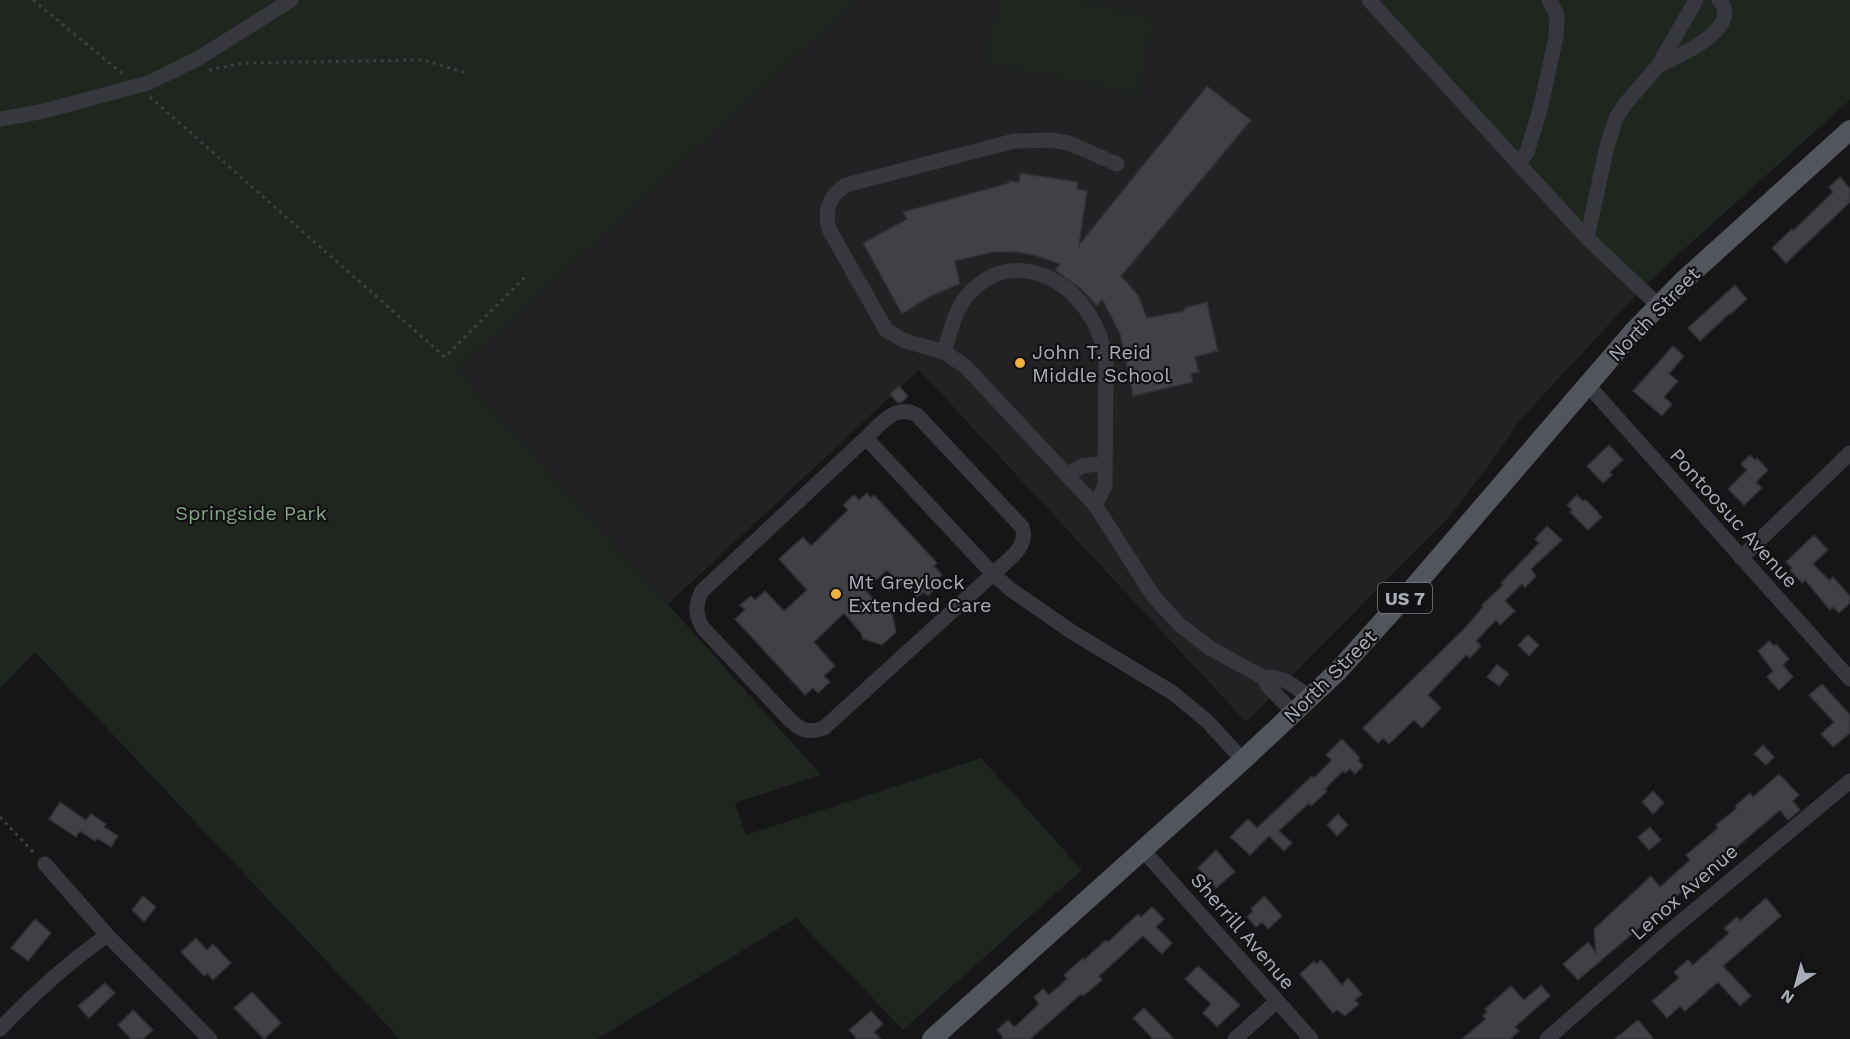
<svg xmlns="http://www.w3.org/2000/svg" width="1850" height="1039" viewBox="0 0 1850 1039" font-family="'Work Sans',sans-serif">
<rect width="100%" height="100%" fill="#161618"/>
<path fill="#222225" d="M858 0H1360L1641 290 1521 419 1487 468 1448 518 1246 722 919 370 668 604 458 370Z"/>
<path fill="#1e261f" d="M0 0H858L458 370 821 775 735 803 746 835 981 758 1082 870 903 1030 796 918 597 1039H400L35 652 0 688Z
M1000 0H1078L1154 18 1139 94 983 62Z
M1360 0H1850V100L1672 260 1641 290Z"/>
<path fill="#404145" stroke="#303034" stroke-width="1.5" d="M1207 86 1251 120 1121 276 1138 295 1147 318 1184 311V308L1207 302 1218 351 1195 357 1199 372 1191 374 1193 382 1133 396 1120 334 1102 299 1097 306 1081 289 1055 270 1060 264 1034 255 1014 252H993L955 261 960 284 931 296 902 314 863 243 907 219 903 212 1009 183 1008 181 1019 182 1020 173 1078 182 1077 189 1087 191 1079 245Z
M1840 177 1850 189V202L1786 263 1772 248 1792 229 1793 231 1833 192 1829 187Z
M1735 285 1747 299 1731 314 1730 313 1700 341 1688 328Z
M1673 346 1684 356 1669 374 1678 381 1664 397 1672 404 1662 416 1633 391Z
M899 386 908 396 902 402 898 403 890 394Z
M1609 445 1623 460 1610 472 1612 475 1603 483 1587 466Z
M1750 455 1755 460 1757 458 1768 470 1756 482 1762 488 1744 505 1728 489 1747 470 1741 464Z
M867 493 871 498 874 495 937 563 934 566 942 575 935 582 938 585 928 596 924 592 917 597 907 586 904 588 887 570 865 590 883 609 892 613 896 632 882 645 863 639 861 633 844 613 814 642 835 666 824 676 830 682 818 693 813 688 805 695 735 619 745 610 740 605 751 596 755 600 765 591 784 611 807 590 779 559 803 537 811 546 848 510 843 505 854 495 859 500Z
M1577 495 1583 501 1585 500 1589 503 1602 517 1588 530 1570 512 1572 510 1567 505Z
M1547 526 1562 540 1531 569 1536 576 1525 588 1522 584 1505 601 1515 611 1500 625 1496 620 1476 641 1481 646 1470 658 1466 655 1428 695 1441 708 1422 728 1414 720 1389 744 1383 738 1378 743 1363 728 1464 629 1483 607 1482 605 1503 585 1501 583 1539 543 1535 539Z
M1814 535 1828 550 1813 564 1829 580 1833 577 1850 596V603L1839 613 1833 607 1830 610 1805 580 1802 583 1790 570 1792 568 1786 562Z
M1528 635 1539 645 1529 656 1518 645Z
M1769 641 1774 646 1776 644 1789 659 1783 665 1793 677 1779 690 1767 677 1773 671 1758 651Z
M1497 664 1509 674 1499 686 1487 677Z
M1822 684 1850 715V733L1833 747 1821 734 1834 722 1809 695Z
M1342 739 1360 758 1358 760 1363 766 1355 774 1350 769 1345 773 1343 771 1325 789 1327 791 1323 795 1311 806 1309 803 1279 831 1292 843 1284 851 1269 836 1250 855 1230 837 1248 819 1257 828 1312 776 1314 778 1332 760 1326 755Z
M1763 745 1774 757 1766 765 1754 754Z
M1779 774 1799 795 1793 801 1800 810 1788 820 1780 810 1704 875 1702 873 1666 906 1668 908 1654 920 1652 917 1578 980 1563 964 1588 942 1596 953 1594 929 1651 876 1660 887 1690 860 1686 855 1718 828 1716 825 1737 808 1735 806 1750 793 1753 797Z
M1653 791 1664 803 1653 814 1642 802Z
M60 802 86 820 91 814 106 824 104 827 118 836 111 847 97 838 95 841 80 831 76 837 49 819Z
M1338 814 1348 825 1337 836 1327 825Z
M1650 827 1661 840 1649 850 1638 837Z
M1216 850 1235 872 1216 888 1198 868Z
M143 896 156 907 144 922 132 910Z
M1264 896 1282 916 1268 929 1262 922 1256 927 1247 917 1253 911 1251 909Z
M1766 898 1781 916 1723 966 1751 996 1740 1006 1718 982 1685 1011 1680 1006 1667 1018 1652 1001 1679 978 1674 972 1688 960 1693 965 1729 933 1724 928 1737 917 1740 921Z
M1152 907 1164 919 1156 927 1172 943 1162 954 1143 936 1099 976 1102 980 1083 996 1081 994 1030 1039H1001L1003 1037 997 1030 1008 1020 1014 1027 1019 1023 1039 1004 1034 997 1043 989 1049 995 1067 979 1064 975 1083 958 1084 960 1106 940 1108 942 1138 914 1141 917Z
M35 919 51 933 28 961 11 948Z
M196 938 207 950 213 944 231 963 213 980 207 973 204 976 181 952Z
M1321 960 1342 985 1348 978 1362 994 1355 1000 1359 1004 1345 1016 1337 1010 1333 1013 1300 974 1314 961 1316 964Z
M1198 966 1240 1005 1217 1027 1203 1013 1211 1004 1185 979Z
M105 983 115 993 89 1018 78 1006Z
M1541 985 1550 996 1515 1027 1519 1031 1510 1039H1462L1486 1019 1483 1016 1487 1012 1485 1009 1511 986 1524 1000Z
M252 992 281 1023 264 1039 234 1008Z
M1144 1008 1174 1039H1153L1133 1018Z
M133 1010 153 1030 143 1039H131L118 1025Z
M871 1011 883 1024 874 1032 881 1039H857L849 1030Z
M1638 1020 1654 1039H1615Z"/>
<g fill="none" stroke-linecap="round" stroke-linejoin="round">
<path stroke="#3d3f44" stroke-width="3" stroke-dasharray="3 4.5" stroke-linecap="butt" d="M33 0 124 75
M209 70 243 63 423 60 467 73
M150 97 445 357 528 274
M0 817 36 855"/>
<path stroke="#37383d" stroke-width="15" d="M1369 0 1518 163 1527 152 1540 110 1556 37 1557 15 1549 0
M1696 0 1658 66C1676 57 1745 28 1719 0
M0 119 44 111 148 83 199 58 291 0
M1518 163 1587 238 1658 305
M1117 164 1069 143 1052 140 1014 141 846 185C829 196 824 210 829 229L886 330 905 341 944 352 965 366 1095 505 1154 597 1180 625 1210 648 1264 678 1267 685 1294 713
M1587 238 1607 146 1616 118 1626 103 1658 66
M944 352C950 333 954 313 966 297 1002 253 1058 268 1087 311 1097 325 1102 341 1106 358L1105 486 1095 505
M1587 384 1850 679
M866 438C881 424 895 403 917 415L1022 527C1030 547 1006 561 993 574L866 438 702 591C695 605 695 615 703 628L791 721C802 731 809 733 824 728L993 574 1010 589 1072 632 1173 693 1207 721 1243 760
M1068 474 1082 466 1105 463
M1741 558 1850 453
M1264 678C1281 674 1297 688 1310 698
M1143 850 1311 1039
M45 864 107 935 210 1039
M0 1029C33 994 68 963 107 935
M1235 1039 1277 1001
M1547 1039 1670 931 1850 781"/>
<path stroke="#53555c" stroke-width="20" d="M932 1039 1243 760 1337 672 1413 588 1634 331 1683 281 1850 130"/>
</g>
<g fill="#f2b134" stroke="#111113" stroke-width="2">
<circle cx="1020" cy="363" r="6"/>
<circle cx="836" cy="594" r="6"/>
</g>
<g text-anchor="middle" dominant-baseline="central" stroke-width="4.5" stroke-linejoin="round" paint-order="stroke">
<rect fill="#111113" stroke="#7b7e86" stroke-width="1.5" x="1378" y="583" width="54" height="30" rx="4.5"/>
<g font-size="18" font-weight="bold" fill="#a8adb8">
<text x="1405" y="598">US 7</text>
</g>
<g font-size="20" fill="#a8adb8" stroke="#111113">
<text transform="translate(1654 314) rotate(-46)">North Street</text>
<text transform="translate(1734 518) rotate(48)">Pontoosuc Avenue</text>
<text transform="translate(1330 676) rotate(-45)">North Street</text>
<text transform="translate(1684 892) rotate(-41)">Lenox Avenue</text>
<text transform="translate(1243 931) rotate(49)">Sherrill Avenue</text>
</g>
<g font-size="20" fill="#a8adb8" stroke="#111113" text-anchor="start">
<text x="1032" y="352">John T. Reid<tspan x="1032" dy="23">Middle School</tspan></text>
<text x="848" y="582">Mt Greylock<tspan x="848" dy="23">Extended Care</tspan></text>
</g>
<g font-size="20" fill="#7fa381" stroke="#111113">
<text x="251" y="513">Springside Park</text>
</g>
</g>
<g transform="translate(1796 985) rotate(216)" stroke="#111113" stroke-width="4.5" paint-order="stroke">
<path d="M0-4.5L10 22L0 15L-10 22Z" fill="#a8adb8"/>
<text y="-9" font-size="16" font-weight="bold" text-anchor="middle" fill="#a8adb8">N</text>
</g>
</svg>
